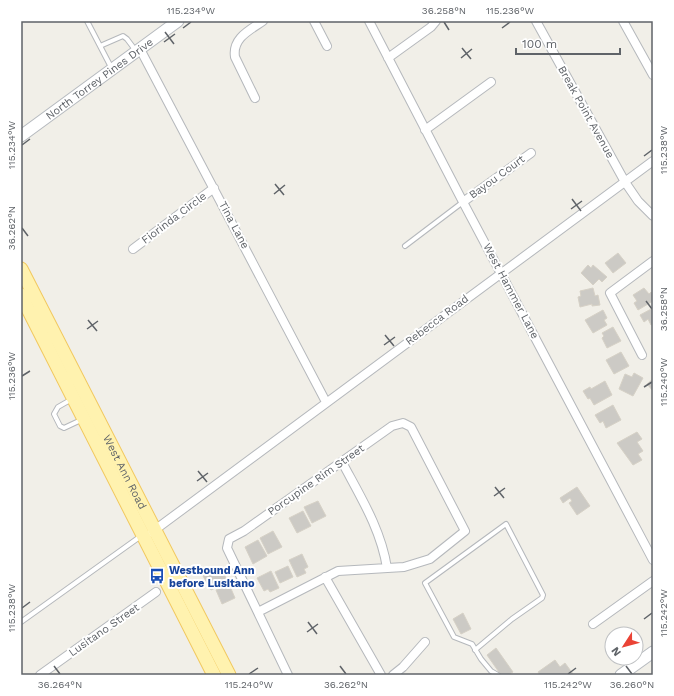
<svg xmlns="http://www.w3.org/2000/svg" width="674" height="696" viewBox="0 0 674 696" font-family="'Work Sans',sans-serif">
<rect width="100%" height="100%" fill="#f1efe8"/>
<path fill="#cccac5" stroke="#d6d1c6" d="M618 253 626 263 613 273 605 263Z
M588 265 591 268 593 265 607 277 602 282 599 279 593 285 581 273Z
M593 288 595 296 598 295 600 305 592 306V304L580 307 578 297 581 296 580 291Z
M644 288 649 294 651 292 653 296V301L638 310 634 303 637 301 633 295Z
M653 308V324L651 325 648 319 644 322 640 315Z
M603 310 607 318 604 320 607 325 593 333 585 320Z
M613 327 621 341 607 348 602 338 604 336 602 333Z
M621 352 629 366 614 374 606 360Z
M634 373 643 378 633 396 619 389 625 374 632 377Z
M653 379V391L647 384Z
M605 381 612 395 594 405 590 398 588 399 583 391 590 387 591 389Z
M613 405 621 420 606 428 603 421 600 423 595 415Z
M637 432 642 439 637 442 643 451 638 454 642 460 633 465 617 443Z
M577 487 590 506 577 515 569 503 572 501 570 498 563 503 560 498Z
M318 501 326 516 312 523 304 507Z
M303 511 311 526 297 533 289 518Z
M273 531 282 547 268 554 260 538Z
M258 540 267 556 253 564 245 547Z
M302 554 308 567 304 569 306 573 297 577 289 560Z
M288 566 293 577 280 583 275 572Z
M217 569 219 574 223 572 228 582 211 590 203 576Z
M271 571 279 588 270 592 268 589 264 591 257 578Z
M229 584 235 598 222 604 216 590Z
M463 613 471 629 461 634 453 619Z
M496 648 513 672 508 675H501L487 655Z
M555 660 560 667 565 663 573 674 540 675 538 672Z"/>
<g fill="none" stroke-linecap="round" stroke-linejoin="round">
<g stroke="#b5b8bc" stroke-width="6">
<path id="lane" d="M87 21 112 69
M100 46 123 36 127 39 136 51
M405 246 463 202
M72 399 58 407 54 414 60 426 64 428 81 420
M21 622 141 536
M475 650 512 619 542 598 543 595 506 524 425 583 454 637 472 644 481 659 491 671 498 675"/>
</g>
<g stroke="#b5b8bc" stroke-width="10">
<path id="street" d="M314 21 327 46
M369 21 463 202 653 560
M536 21 625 182 638 201 653 216
M623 21 653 75
M140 49 326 402
M388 58 431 27 436 21
M255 98 235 57C232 38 250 30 263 21
M425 130 491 82
M463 202 531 153
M133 249 214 188
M642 355 610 293 653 261
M342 462C360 496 381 529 387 568
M152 532 653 161
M325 577 381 675
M258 612 338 571 404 567 430 559 465 531 411 427 403 423 392 426 244 531 229 539 227 548 288 675
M593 624 653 581
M40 675 156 592
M393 675 403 667 425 642"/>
</g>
<g stroke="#b6babf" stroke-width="13">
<g id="secondary">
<path id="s1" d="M21 136 178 21"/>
<path d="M621 675 653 652"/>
</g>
</g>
<g stroke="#f2c960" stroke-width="15">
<g id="primary">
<path id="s2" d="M21 269 229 675"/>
<path d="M21 295 214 675"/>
</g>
</g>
<use href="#lane" stroke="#fff" stroke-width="4"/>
<use href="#street" stroke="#fff" stroke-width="8"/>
<use href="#secondary" stroke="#fff" stroke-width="11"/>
<use href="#primary" stroke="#fff2af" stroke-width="13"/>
</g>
<path fill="none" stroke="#5f6368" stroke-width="1.5" d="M444 22 449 30M183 28 191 22M502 28 510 22M165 32 174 44M164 42 175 34M462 48 471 59M461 58 472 49M22 145 30 139M644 156 652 150M275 184 284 195M274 194 285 185M572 199 581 211M571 209 582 201M22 228 28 236M646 301 652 309M88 320 97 331M87 329 98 321M385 335 394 346M384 345 395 337M22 376 30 371M644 387 652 382M198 471 207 482M197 481 208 473M495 487 504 498M494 496 505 488M22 608 30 602M644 619 652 613M308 622 317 634M307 632 318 624M54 666 60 674M340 666 346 674M626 666 632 674M249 674 258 668M568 674 576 668"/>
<defs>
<g id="bus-bare" transform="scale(1.2)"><path d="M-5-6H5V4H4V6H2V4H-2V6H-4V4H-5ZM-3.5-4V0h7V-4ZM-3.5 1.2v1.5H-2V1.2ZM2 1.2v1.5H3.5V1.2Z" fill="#1a4fb4" stroke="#fff" stroke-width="2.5" paint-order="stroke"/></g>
</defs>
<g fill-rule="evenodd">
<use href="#bus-bare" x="157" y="576"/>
</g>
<g text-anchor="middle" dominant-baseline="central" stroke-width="4" stroke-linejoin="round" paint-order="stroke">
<g font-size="11" fill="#5f6368" stroke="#fff">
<text stroke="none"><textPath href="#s1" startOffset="97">North Torrey Pines Drive</textPath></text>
<text transform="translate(586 112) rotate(61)">Break Point Avenue</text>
<text transform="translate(497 177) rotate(-36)">Bayou Court</text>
<text transform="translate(174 218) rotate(-37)">Fiorinda Circle</text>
<text transform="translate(234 225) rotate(62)">Tina Lane</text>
<text transform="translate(511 291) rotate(62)">West Hammer Lane</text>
<text transform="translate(437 320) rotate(-37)">Rebecca Road</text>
<text stroke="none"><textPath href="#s2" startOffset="228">West Ann Road</textPath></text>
<text transform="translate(316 480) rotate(-35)">Porcupine Rim Street</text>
<text transform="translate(104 630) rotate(-35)">Lusitano Street</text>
</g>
<g font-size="11" font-weight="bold" fill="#164399" stroke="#fff" text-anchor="start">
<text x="169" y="570">Westbound Ann<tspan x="169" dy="13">before Lusitano</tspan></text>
</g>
</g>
<rect width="674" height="696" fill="none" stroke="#ffffff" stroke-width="44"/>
<g transform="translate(624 646) rotate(234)"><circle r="19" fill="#ffffff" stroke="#bfc1c3"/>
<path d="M0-3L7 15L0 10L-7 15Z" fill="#ea4335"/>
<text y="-6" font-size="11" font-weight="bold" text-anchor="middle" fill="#5f6368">N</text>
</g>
<path d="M516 48v6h104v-6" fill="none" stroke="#5f6368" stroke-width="2"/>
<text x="522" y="48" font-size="12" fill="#5f6368" stroke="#ffffff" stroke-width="3" paint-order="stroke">100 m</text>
<rect x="22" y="22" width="630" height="652" fill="none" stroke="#5f6368" stroke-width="1.5"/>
<g font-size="10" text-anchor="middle" fill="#5f6368">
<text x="191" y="14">115.234°W</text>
<text x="444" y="14">36.258°N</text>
<text x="510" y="14">115.236°W</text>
<text transform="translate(11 145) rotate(-90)" y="4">115.234°W</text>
<text transform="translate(663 150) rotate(-90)" y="4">115.238°W</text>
<text transform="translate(11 228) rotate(-90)" y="4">36.262°N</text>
<text transform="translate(663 309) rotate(-90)" y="4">36.258°N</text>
<text transform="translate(11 376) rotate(-90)" y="4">115.236°W</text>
<text transform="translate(663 382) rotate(-90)" y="4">115.240°W</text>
<text transform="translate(11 608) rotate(-90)" y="4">115.238°W</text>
<text transform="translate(663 613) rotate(-90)" y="4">115.242°W</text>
<text x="60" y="688">36.264°N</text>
<text x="249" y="688">115.240°W</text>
<text x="346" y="688">36.262°N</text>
<text x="568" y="688">115.242°W</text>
<text x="632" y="688">36.260°N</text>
</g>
</svg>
